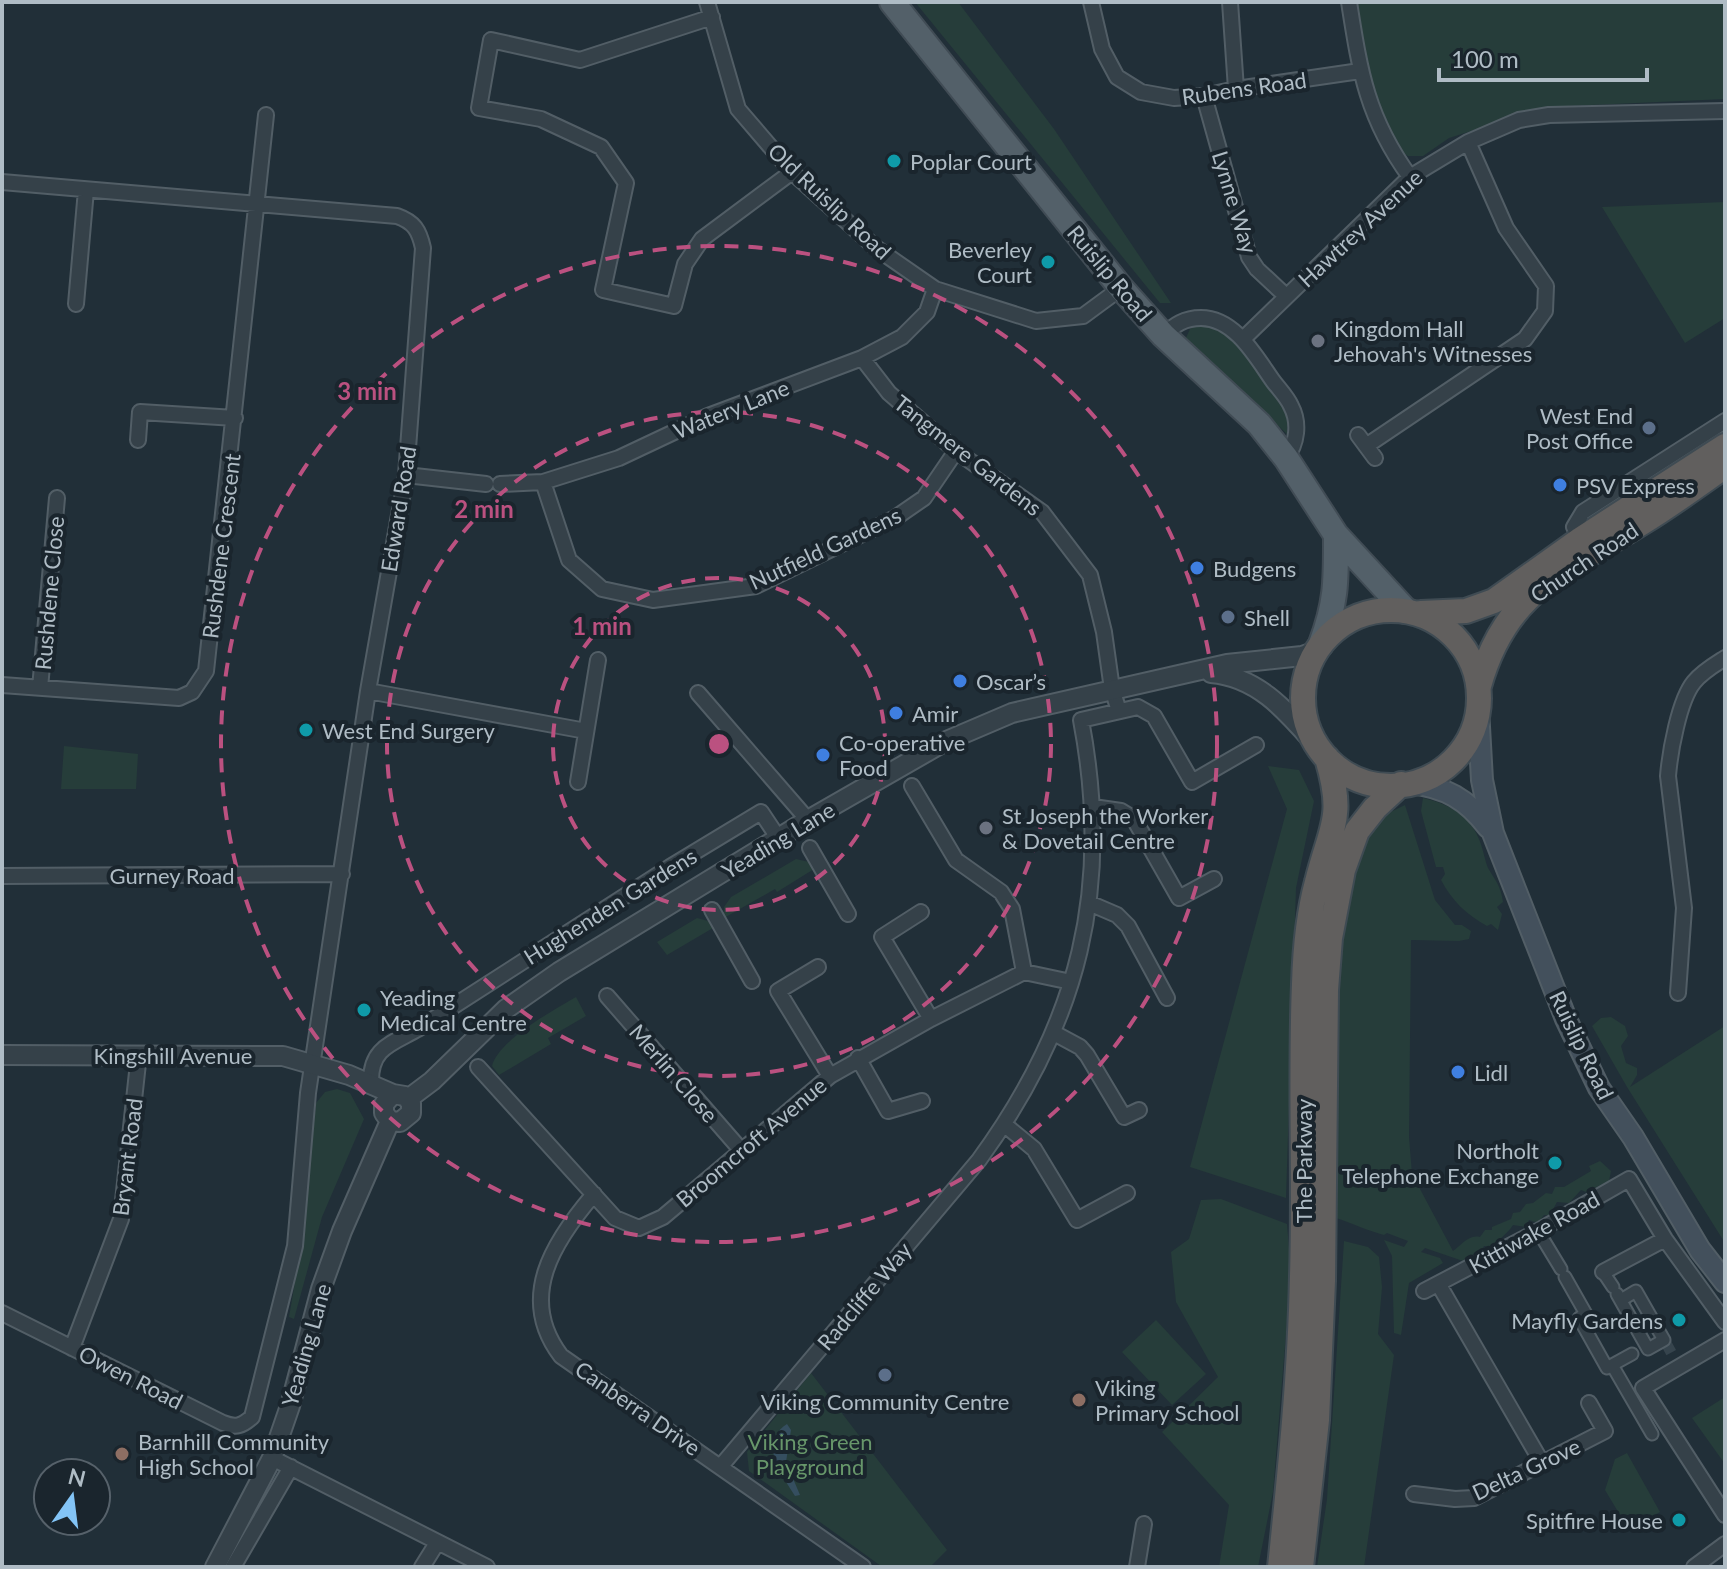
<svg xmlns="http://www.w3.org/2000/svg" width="1727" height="1569" viewBox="0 0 1727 1569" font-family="Lato,sans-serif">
<rect width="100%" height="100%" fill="#212f38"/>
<path fill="#263d3a" d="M915 2H958L1054 129 1171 303H1160Z
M1356 2H1725V99L1547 107 1449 138 1423 156H1408L1395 147 1368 70Z
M1725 202V318L1685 343 1602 207Z
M1197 325 1213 328 1231 337 1242 349 1288 410 1287 434 1185 340 1190 329Z
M64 746 138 754 136 789H61Z
M1268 766 1299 770 1314 801 1296 888 1286 1198 1190 1167 1287 809Z
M1423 798C1446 803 1469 814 1478 837 1483 847 1484 858 1488 868 1495 880 1501 886 1503 902L1497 907 1502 914 1498 930 1491 924 1487 926C1466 914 1452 901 1441 880L1445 874 1443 867H1436L1421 811Z
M1405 805 1435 900 1455 925H1462L1471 931 1469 939 1459 941 1411 940 1409 1137 1412 1174 1453 1251C1461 1246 1468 1234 1480 1237L1485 1230H1492V1227L1511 1219 1513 1213 1520 1212 1526 1204 1533 1203 1546 1193 1552 1194 1555 1187H1564L1591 1171 1589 1166 1600 1161 1611 1171 1609 1181 1586 1192 1581 1190 1569 1203 1557 1202 1550 1215H1544L1538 1223 1529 1220 1526 1227 1513 1225C1508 1234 1499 1237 1495 1247L1484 1246 1480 1253 1468 1256 1463 1261 1425 1248 1421 1252 1440 1258 1443 1263 1409 1283 1401 1335 1394 1333 1392 1256 1384 1240 1404 1247 1408 1241 1387 1233 1384 1235C1368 1231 1352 1223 1336 1218L1331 991 1351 863 1376 819Z
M796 859 809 862 814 869 777 892 775 889 724 918V907L731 897Z
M697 918 708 921 713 928 667 955 657 942Z
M576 997 586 1016 548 1038 551 1044 499 1075 492 1066C499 1040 552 1011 576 997Z
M1611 1017 1625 1026 1628 1036 1621 1046 1626 1063 1637 1068V1075L1630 1087 1725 1026V1243L1627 1087 1592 1026 1601 1018Z
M337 1089 350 1093 364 1119 322 1217 294 1319 289 1317 303 1236 316 1103 325 1092Z
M1221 1199 1287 1224 1291 1272 1273 1492 1258 1567H1219L1229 1505 1162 1432 1218 1377 1176 1302 1171 1252 1189 1239 1201 1200Z
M1344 1241 1368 1247 1379 1257 1382 1287 1378 1334 1394 1355 1364 1567H1317L1327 1499Z
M1156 1320 1206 1374 1172 1405 1122 1352Z
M811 1373 947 1550 930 1567 881 1566 749 1471 747 1452Z
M1725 1397V1464L1692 1418Z
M1627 1453 1660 1512 1629 1530 1605 1490 1615 1459Z"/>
<path fill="#354e5f" d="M787 1424 791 1430 786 1462 800 1495 795 1496C782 1475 757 1443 787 1424Z"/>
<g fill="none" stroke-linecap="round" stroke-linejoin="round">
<path stroke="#36444d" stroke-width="11" stroke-dasharray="11 5.5" stroke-linecap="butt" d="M1666 1343 1673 1356"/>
<g stroke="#525e66" stroke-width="15">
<path id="pedestrian" d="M1538 1231 1561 1269
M1603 1272 1613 1287
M1565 1277 1586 1314 1579 1318 1607 1368 1612 1365 1652 1434
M1617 1294 1648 1349 1664 1340 1636 1291 1621 1300
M1612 1365 1632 1354"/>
</g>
<g stroke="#525e66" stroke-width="18">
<path id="minor" d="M707 2 738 109 792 172 876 248 935 289 1036 321 1083 316 1121 288
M1091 2 1102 49 1117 77 1141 92 1174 98 1204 96 1236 89 1360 71
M1230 2 1236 89
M1349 2C1360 72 1367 118 1410 177
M712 17 580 60 491 40 479 108 541 119 601 147 626 183 603 290 674 306 685 264 702 239 792 172
M1204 96 1249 257 1257 269 1286 296
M2 182 397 216C414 222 419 230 423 248L406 475 368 691 308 1093 295 1246 252 1417C242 1426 236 1428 223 1423L2 1313
M76 304 86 190
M1163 335C1175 325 1184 318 1201 318 1235 318 1256 357 1273 381 1279 389 1287 397 1291 406 1300 423 1297 444 1286 458
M1243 339 1410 177 1468 142 1519 120 1549 115 1725 111
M862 358 889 393 956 451 1042 512 1090 575 1104 632 1112 689 1119 711
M1358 435 1375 458
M138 440 140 412 235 418
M1366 446 1525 339 1545 311 1546 286 1506 228 1468 142
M406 475 486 484
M543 482 569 560 602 589 653 600 756 586 895 518 924 498 956 451
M500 484 543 482 619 458 708 416 862 358 902 337 927 312 935 289
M1581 539 1574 527 1583 512 1725 421
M2 685 179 698 192 692 206 671 266 115
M40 688 57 498
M368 691 586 731
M698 693 808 820
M578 782 598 660
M912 786 956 860 1001 892 1012 909 1024 972
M1093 807 1121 811 1134 819 1179 898 1214 879
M810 848 848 914
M2 876 342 874
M1089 903 1117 915 1128 926 1167 998
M712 910 752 981
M921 912 882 937 931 1019
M818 967 778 991 830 1076
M1678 993 1684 908 1668 776C1670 752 1679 700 1694 682 1702 672 1714 665 1725 658
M607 996 741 1150
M1054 1033 1080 1047 1087 1055 1124 1117 1139 1110
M858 1058 888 1111 922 1101
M478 1067 615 1218 639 1228 663 1217 830 1076 931 1019 1024 972 1071 982
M371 1083C370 1048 391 1044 418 1029L670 867 761 812 779 839
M1005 1125 1034 1149 1077 1220 1127 1193
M594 1194C553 1242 517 1298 561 1356L863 1567
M1603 1272 1665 1239
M1439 1285 1542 1463
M1424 1291 1538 1231 1629 1179 1665 1239 1725 1322
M1725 1340 1643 1388 1725 1515
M72 1348 121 1219 139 1054
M272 1458 487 1567
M721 1466 979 1160C1079 1023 1113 888 1081 720L1138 707 1154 716 1192 782 1256 745
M1414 1494 1455 1499 1474 1498 1605 1431 1589 1403
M233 1567 291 1467
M422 1567 437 1543
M1137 1567 1144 1524
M1694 1567 1725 1544"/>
</g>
<g stroke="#525e66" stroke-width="22">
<path id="tertiary" d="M1211 673C1259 677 1287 712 1317 746
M2 1055 283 1056 349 1075 393 1094 405 1096 411 1103V1113L400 1122 390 1121 384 1113V1104L393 1094
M408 1099 432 1081 506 1009 559 972 808 820 944 742 1012 713 1227 664 1302 656 1316 651
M215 1567 272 1458 290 1406 321 1289 342 1231 390 1121"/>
</g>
<g stroke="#525e66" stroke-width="24">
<path id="secondary" d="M1478 709 1482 780 1493 833 1566 1019 1599 1088 1633 1137 1700 1250 1725 1282
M1411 783C1445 787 1467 799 1488 827"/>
</g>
<g stroke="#414c55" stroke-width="28">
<path id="primary" d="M892 2 1121 288 1163 335 1259 424 1286 458 1336 535 1406 611
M1321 644C1337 601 1336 579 1336 535"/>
</g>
<g stroke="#3f4b53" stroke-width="28">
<path id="trunk" d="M1303 698a88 88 0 1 1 176 0a88 88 0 1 1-176 0Z
M1421 613 1466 611 1494 601 1581 539 1725 446
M1479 686C1506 589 1565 571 1643 522 1671 505 1698 485 1725 466
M1280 1567C1290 1470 1300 1374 1302 1276 1305 1179 1300 1081 1304 984 1305 950 1308 915 1317 882 1331 825 1345 819 1327 758
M1301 1567 1317 1420 1323 1281 1326 990 1330 938 1343 870 1357 831 1375 808 1401 784"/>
</g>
<use href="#pedestrian" stroke="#354149" stroke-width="11"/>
<use href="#minor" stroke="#354149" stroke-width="14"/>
<use href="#tertiary" stroke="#354149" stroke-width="18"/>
<use href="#secondary" stroke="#43505c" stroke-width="20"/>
<use href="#primary" stroke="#536069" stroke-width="24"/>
<use href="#trunk" stroke="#615f5e" stroke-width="24"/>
</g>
<g fill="none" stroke="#bb5180" stroke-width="4" stroke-dasharray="14 10">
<circle cx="719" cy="744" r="166"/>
<circle cx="719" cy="744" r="332"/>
<circle cx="719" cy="744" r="498"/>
</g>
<g fill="#0f9aa8" stroke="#1a252d" stroke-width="3">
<circle cx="894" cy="161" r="8"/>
<circle cx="1048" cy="262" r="8"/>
<circle cx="306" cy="730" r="8"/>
<circle cx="364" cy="1010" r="8"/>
<circle cx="1555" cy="1163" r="8"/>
<circle cx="1679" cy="1320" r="8"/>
<circle cx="1679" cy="1520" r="8"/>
</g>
<g fill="#6b7280" stroke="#1a252d" stroke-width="3">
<circle cx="1318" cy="341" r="8"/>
<circle cx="986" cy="828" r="8"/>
</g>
<g fill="#5c6f8a" stroke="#1a252d" stroke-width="3">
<circle cx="1649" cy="428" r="8"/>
<circle cx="1228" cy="617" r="8"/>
<circle cx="885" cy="1375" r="8"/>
</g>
<g fill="#3f7fe0" stroke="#1a252d" stroke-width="3">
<circle cx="1560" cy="485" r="8"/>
<circle cx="1197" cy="568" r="8"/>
<circle cx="960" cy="681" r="8"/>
<circle cx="896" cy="713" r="8"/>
<circle cx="823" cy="755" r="8"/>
<circle cx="1458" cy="1072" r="8"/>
</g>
<g fill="#8d6e63" stroke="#1a252d" stroke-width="3">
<circle cx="1079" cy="1400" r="8"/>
<circle cx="122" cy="1454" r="8"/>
</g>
<g text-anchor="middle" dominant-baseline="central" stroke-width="8" stroke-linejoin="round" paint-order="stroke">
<g font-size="22" fill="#afbcc5" stroke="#1a252d">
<text transform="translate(1244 88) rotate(-8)">Rubens Road</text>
<text transform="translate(830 201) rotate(43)">Old Ruislip Road</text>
<text transform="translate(1235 202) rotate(73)">Lynne Way</text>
<text transform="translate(1360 228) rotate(-43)">Hawtrey Avenue</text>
<text transform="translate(1110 273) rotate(50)">Ruislip Road</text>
<text transform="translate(731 409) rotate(-22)">Watery Lane</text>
<text transform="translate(968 455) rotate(38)">Tangmere Gardens</text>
<text transform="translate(398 509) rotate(-81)">Edward Road</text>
<text transform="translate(221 546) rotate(-83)">Rushdene Crescent</text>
<text transform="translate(825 548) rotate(-25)">Nutfield Gardens</text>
<text transform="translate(1584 562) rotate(-34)">Church Road</text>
<text transform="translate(49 593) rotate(-85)">Rushdene Close</text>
<text transform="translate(778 840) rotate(-31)">Yeading Lane</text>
<text x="172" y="875">Gurney Road</text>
<text transform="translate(610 906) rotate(-32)">Hughenden Gardens</text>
<text transform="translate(1582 1045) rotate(64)">Ruislip Road</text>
<text x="173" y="1055">Kingshill Avenue</text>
<text transform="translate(674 1073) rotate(49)">Merlin Close</text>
<text transform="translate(751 1142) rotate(-40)">Broomcroft Avenue</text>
<text transform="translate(127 1157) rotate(-83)">Bryant Road</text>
<text transform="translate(1303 1161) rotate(-90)">The Parkway</text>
<text transform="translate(1534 1232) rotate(-29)">Kittiwake Road</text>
<text transform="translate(864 1296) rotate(-50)">Radcliffe Way</text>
<text transform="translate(306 1345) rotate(-74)">Yeading Lane</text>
<text transform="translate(131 1377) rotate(27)">Owen Road</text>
<text transform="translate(638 1408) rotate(35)">Canberra Drive</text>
<text transform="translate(1526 1469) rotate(-25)">Delta Grove</text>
</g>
<g font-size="22" fill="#afbcc5" stroke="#1a252d" text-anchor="start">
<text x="910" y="161">Poplar Court</text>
<text x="1032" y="249" text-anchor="end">Beverley<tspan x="1032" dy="25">Court</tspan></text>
<text x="1334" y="328">Kingdom Hall<tspan x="1334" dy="25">Jehovah's Witnesses</tspan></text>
<text x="1633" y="415" text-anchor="end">West End<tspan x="1633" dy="25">Post Office</tspan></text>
<text x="1576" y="485">PSV Express</text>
<text x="1213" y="568">Budgens</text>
<text x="1244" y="617">Shell</text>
<text x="976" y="681">Oscar’s</text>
<text x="912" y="713">Amir</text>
<text x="322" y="730">West End Surgery</text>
<text x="839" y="742">Co-operative<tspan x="839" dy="25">Food</tspan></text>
<text x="1002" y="815">St Joseph the Worker<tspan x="1002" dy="25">&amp; Dovetail Centre</tspan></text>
<text x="380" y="997">Yeading<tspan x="380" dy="25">Medical Centre</tspan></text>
<text x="1474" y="1072">Lidl</text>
<text x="1539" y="1150" text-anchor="end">Northolt<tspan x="1539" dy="25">Telephone Exchange</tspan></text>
<text x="1663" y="1320" text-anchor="end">Mayfly Gardens</text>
<text x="1095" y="1387">Viking<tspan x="1095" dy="25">Primary School</tspan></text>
<text x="885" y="1401" text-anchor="middle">Viking Community Centre</text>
<text x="138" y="1441">Barnhill Community<tspan x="138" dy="25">High School</tspan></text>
<text x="1663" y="1520" text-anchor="end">Spitfire House</text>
</g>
<g font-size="22" fill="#67966a" stroke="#1a252d">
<text x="810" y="1441">Viking Green<tspan x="810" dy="25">Playground</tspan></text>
</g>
</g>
<circle cx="719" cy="744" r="12" fill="#bb5180" stroke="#1a252d" stroke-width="4"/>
<g font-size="24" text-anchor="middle" font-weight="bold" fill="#bb5180" stroke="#1a252d" stroke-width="8" stroke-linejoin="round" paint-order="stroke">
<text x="367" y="400">3 min</text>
<text x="484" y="518">2 min</text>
<text x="602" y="635">1 min</text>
</g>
<rect width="1727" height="1569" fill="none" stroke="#afbcc5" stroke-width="8"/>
<g transform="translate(72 1497) rotate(14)"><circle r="38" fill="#1a252d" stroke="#56616a" stroke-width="2"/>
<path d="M0-6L14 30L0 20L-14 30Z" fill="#83c4f6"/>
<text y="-12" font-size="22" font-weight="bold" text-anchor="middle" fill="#afbcc5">N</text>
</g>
<path d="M1439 68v12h208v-12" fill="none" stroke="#afbcc5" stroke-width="4"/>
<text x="1451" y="68" font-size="24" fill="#afbcc5" stroke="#1a252d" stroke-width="6" paint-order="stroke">100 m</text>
</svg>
